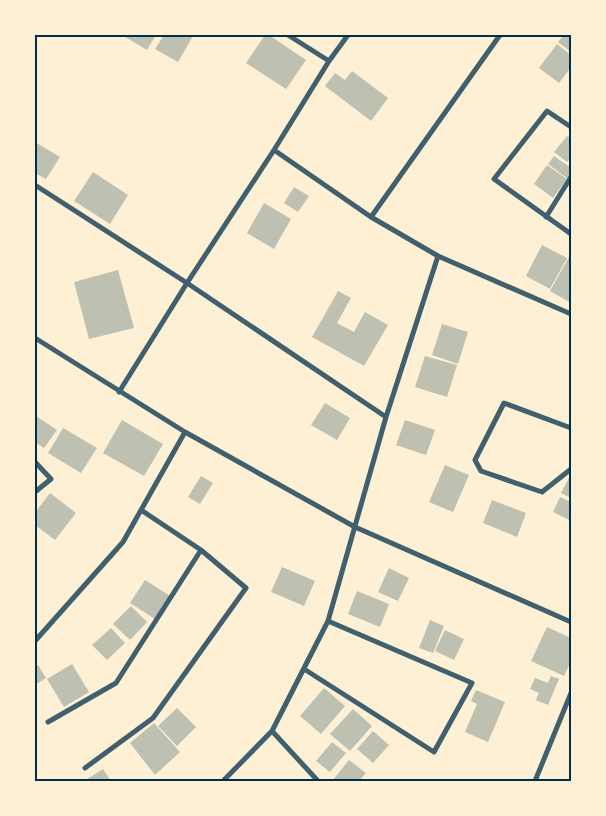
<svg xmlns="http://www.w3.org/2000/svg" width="606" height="816" viewBox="0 0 606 816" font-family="'Alegreya Sans',sans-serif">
<rect width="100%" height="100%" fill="#fdf0d5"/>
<path fill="#bec0b2" d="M122 35H156L147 50Z
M164 35 193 36 178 62 155 49Z
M265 35H269L306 60 286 89 246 63Z
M564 35H571V52L558 42Z
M557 44 571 55V67L559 83 539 68Z
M352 71 388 98 371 121 325 86 335 73 345 80Z
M567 136 571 138V157L567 162 554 152Z
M35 142 60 157 46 179 35 173Z
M554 156 571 168V175L568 179 548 164Z
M547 165 567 179 553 198 534 184Z
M93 172 128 195 110 224 74 201Z
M294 187 309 196 298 212 284 203Z
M264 203 291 219 274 249 247 233Z
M542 245 567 258 550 289 526 276Z
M569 257 571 258V303L550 291Z
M118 270 134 328 89 339 74 282Z
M338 291 351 298 337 323 354 332 365 312 388 325 364 366 312 337Z
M442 324 468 332 458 364 432 355Z
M425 356 457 365 447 397 415 387Z
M325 403 350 418 337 440 311 425Z
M36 416 57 430 44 448 35 442Z
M122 420 163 444 144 476 103 453Z
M405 420 435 430 426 455 396 445Z
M63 428 97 448 81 473 48 453Z
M445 465 469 475 453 512 429 502Z
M201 476 213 483 200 504 188 497Z
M570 476 571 477V498L561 493Z
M50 493 76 513 55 540 35 525V513Z
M560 497 571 502V521L553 512Z
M492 500 526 513 517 537 483 523Z
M282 567 315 581 304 606 271 592Z
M389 568 409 578 398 601 378 592Z
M145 580 170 596 155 619 130 603Z
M357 591 389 604 380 627 348 614Z
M131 606 147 622 130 640 113 624Z
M430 620 444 626 433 653 419 648Z
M547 627 571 638V661L564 676 531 661Z
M111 628 125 643 107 660 92 645Z
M445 630 464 639 454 660 435 651Z
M72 664 89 692 64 707 47 679Z
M38 665 46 678 35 685V666Z
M551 676 559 679 548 705 536 700 539 693 530 689 535 678 548 683Z
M324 688 345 706 321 734 300 716Z
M476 690 505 702 488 742 465 732 477 704 471 701Z
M177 708 196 727 177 746 158 726Z
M353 709 372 726 350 751 330 734Z
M154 723 180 752 155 775 130 743Z
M373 731 389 745 373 763 357 749Z
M332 742 346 753 330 772 316 761Z
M349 760 366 773 359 781H332Z
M103 769 111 781H84Z"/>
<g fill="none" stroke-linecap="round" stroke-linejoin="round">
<path stroke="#3f606c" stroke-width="5" d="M288 35 329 61
M571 127 547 111 494 179 571 234
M274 150 371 217 438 256 571 314
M35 185 187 283 386 417
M371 217 500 35
M546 217 571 177
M35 338 185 432 355 527 571 622
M119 392 187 283 274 150 329 61 348 35
M571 428 504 403 475 460 481 471 542 492 571 469
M35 462 51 479 35 492
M35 641 123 542 185 432
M304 669 434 752 472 683 328 621
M48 722 116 683 201 550
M272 731 318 781
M85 768 153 718 246 588 201 550 141 510
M223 781 272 731 328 621 386 417 438 256
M535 781 571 693"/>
</g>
<rect width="606" height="816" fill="none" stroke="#fdf0d5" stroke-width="72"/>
<rect x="36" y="36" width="534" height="744" fill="none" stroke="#003049" stroke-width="2"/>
</svg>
